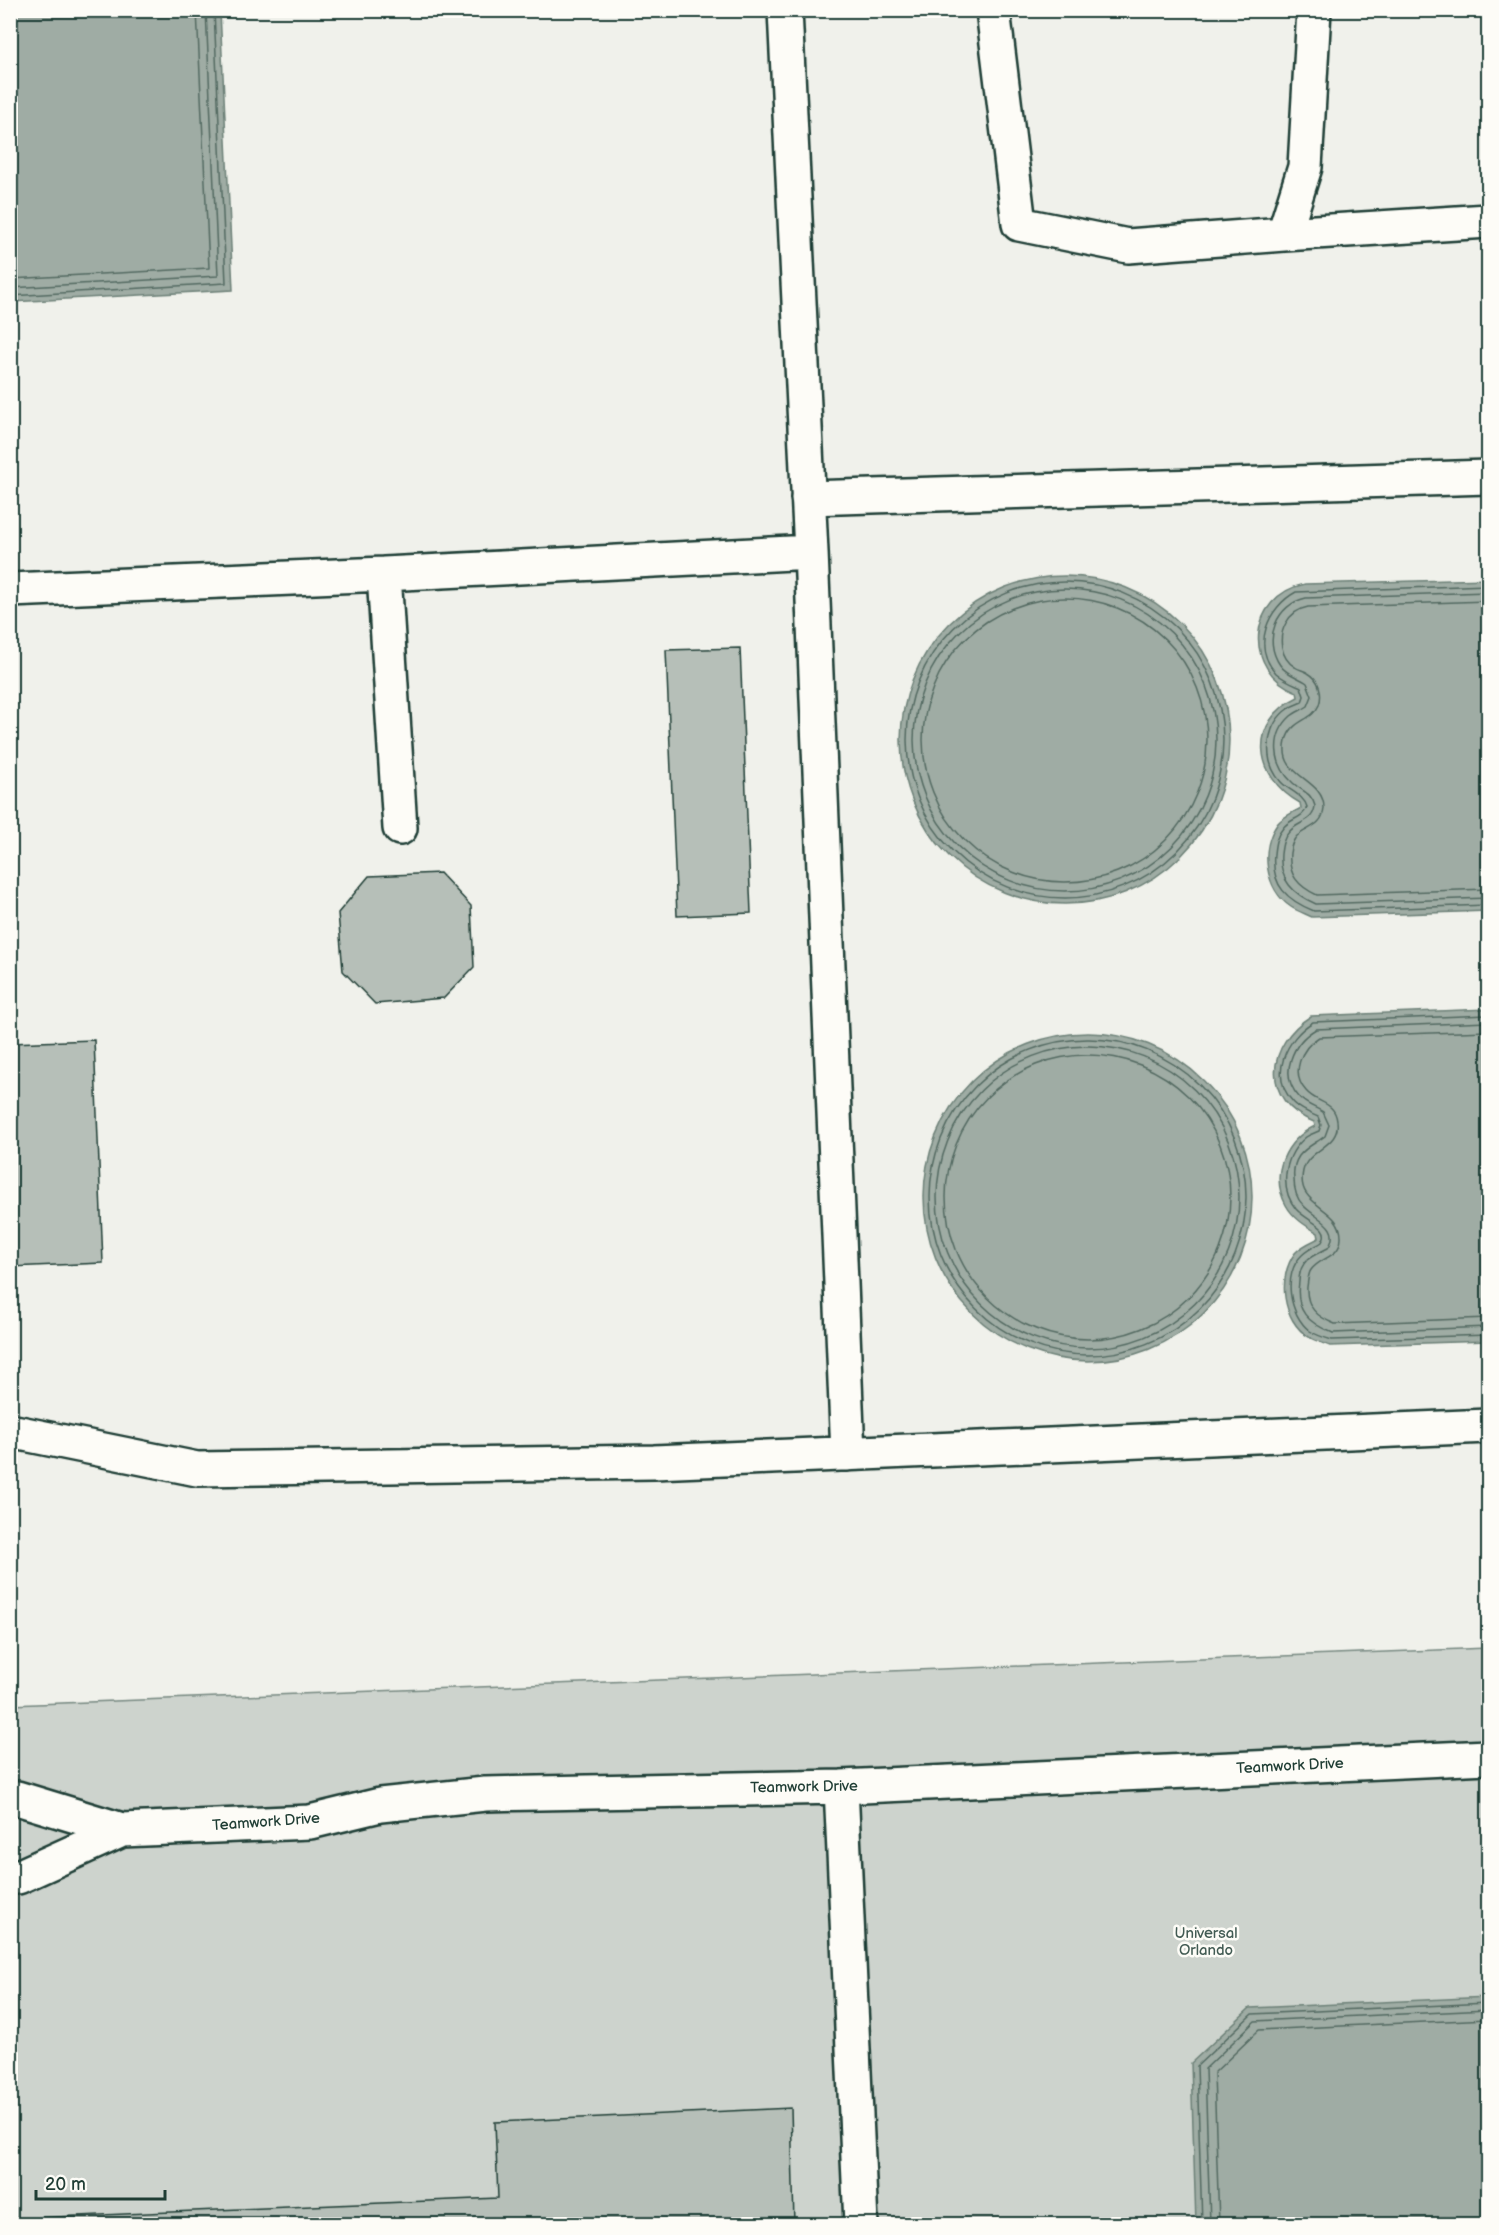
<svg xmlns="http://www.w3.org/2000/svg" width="1499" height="2235" viewBox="0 0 1499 2235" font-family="'Balsamiq Sans',sans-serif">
<rect width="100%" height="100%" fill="#f0f1eb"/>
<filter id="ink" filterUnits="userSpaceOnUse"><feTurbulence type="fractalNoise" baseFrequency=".0167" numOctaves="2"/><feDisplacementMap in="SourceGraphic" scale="12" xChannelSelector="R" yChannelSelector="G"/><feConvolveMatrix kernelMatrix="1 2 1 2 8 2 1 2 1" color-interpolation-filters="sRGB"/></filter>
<g filter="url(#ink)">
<path fill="#cdd3cd" stroke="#768880" stroke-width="1.5" d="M1488 1648V2224H10L11 1705Z"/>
<path fill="#9faca4" stroke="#6c8077" stroke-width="1.5" d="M11 10 220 11 233 290 11 302Z
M901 740a164 164 0 1 1 328 0a164 164 0 1 1-328 0Z
M1488 579V911L1312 917C1306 914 1297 911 1291 907 1265 890 1259 848 1278 823 1284 816 1294 812 1301 808L1300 803C1253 777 1248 721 1298 697L1297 692C1242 671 1247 596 1305 584Z
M1488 1009V1341L1330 1346C1323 1343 1315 1341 1309 1337 1282 1321 1277 1277 1295 1253 1301 1246 1311 1242 1319 1238L1318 1233C1306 1226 1293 1218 1286 1205 1269 1173 1286 1140 1315 1126L1314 1122C1260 1101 1266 1044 1311 1016Z
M924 1197a164 164 0 1 1 328 0a164 164 0 1 1-328 0Z
M1488 1997V2224H1196L1191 2063 1250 2008Z"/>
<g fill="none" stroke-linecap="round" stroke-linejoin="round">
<path stroke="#526961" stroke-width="1.5" d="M10 279 209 268 197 10
M10 288 218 276 206 10
M10 296 226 283 214 10
M907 740a158 158 0 1 1 316 0a158 158 0 1 1-316 0Z
M1488 585 1296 592C1268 607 1251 646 1276 673 1284 680 1292 683 1301 687L1304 696 1302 702C1298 704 1293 705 1289 708 1265 724 1262 761 1281 782 1289 791 1304 795 1307 807 1304 818 1289 819 1283 828 1276 836 1275 844 1274 854 1271 886 1287 900 1314 911L1488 905
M914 740a151 151 0 1 1 302 0a151 151 0 1 1-302 0Z
M1488 592 1306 598C1277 604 1262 639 1280 665 1287 675 1297 676 1307 683L1312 696 1308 706C1302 710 1296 712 1291 716 1270 735 1273 765 1293 783 1303 792 1311 792 1315 806 1313 823 1298 821 1289 832 1283 838 1282 846 1281 854 1279 880 1293 894 1316 904L1488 898
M923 740a142 142 0 1 1 284 0a142 142 0 1 1-284 0Z
M1488 601 1308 607C1298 609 1291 614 1286 623 1278 637 1280 658 1295 667 1299 670 1304 670 1308 673 1319 679 1323 693 1319 705 1312 722 1291 719 1286 741 1277 778 1324 777 1324 808 1323 826 1308 827 1297 836 1292 841 1291 847 1290 853 1288 875 1298 886 1317 895L1488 889
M1488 1015 1313 1022C1286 1038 1268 1076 1294 1103 1301 1110 1309 1113 1318 1117L1321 1125 1319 1131C1315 1133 1310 1134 1306 1137 1285 1154 1278 1187 1296 1209 1303 1217 1317 1223 1322 1229 1326 1234 1324 1238 1322 1242 1316 1246 1308 1249 1302 1255 1282 1274 1289 1315 1310 1331 1316 1335 1325 1338 1332 1340L1488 1335
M1488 1022 1316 1029C1293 1042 1278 1074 1299 1097 1306 1105 1315 1107 1323 1112L1329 1125 1325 1136C1316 1143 1307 1146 1299 1156 1295 1162 1293 1171 1294 1179 1294 1188 1296 1198 1303 1205 1314 1218 1343 1226 1328 1248 1321 1252 1313 1255 1307 1260 1301 1266 1299 1274 1299 1282 1295 1311 1308 1323 1333 1333L1488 1327
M1488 1031 1319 1037C1301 1048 1290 1073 1306 1091 1317 1104 1335 1101 1337 1121 1341 1147 1308 1148 1303 1171 1295 1208 1342 1206 1341 1238 1340 1258 1321 1256 1311 1270 1308 1274 1308 1281 1307 1287 1306 1307 1317 1317 1335 1324L1488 1318
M930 1197a158 158 0 1 1 316 0a158 158 0 1 1-316 0Z
M937 1197a151 151 0 1 1 302 0a151 151 0 1 1-302 0Z
M946 1197a142 142 0 1 1 284 0a142 142 0 1 1-284 0Z
M1202 2224 1197 2066 1252 2014 1488 2003
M1210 2224 1205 2069 1255 2021 1488 2010
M1219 2224 1214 2073 1259 2030 1488 2019"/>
</g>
<path fill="#b6bfb8" stroke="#1f3d34" stroke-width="1.5" d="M740 648 751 913 677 916 666 650Z
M440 873 471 906 474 967 444 998 375 1004 343 971 338 913 369 876Z
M94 1040 103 1263 10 1267V1043Z
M791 2108 794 2224H10V2219L498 2198 495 2122Z"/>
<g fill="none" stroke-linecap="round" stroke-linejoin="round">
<g stroke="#1f3d34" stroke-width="38">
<path id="minor" d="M785 10 811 552 848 1454
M993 10 1019 224 1128 246 1284 234 1305 167 1314 10
M1284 234 1488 221
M808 498 1488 477
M384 574 400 828
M10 590 384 574 811 552
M10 1431 197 1469 654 1462 1488 1426
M841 1787 861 2224
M10 1798H17L122 1830 310 1822 380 1805 485 1794 841 1787 1488 1757
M10 1877H18L122 1830"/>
</g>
<use href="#minor" stroke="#fdfcf7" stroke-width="33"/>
</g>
</g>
<g text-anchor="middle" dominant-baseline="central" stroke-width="5" stroke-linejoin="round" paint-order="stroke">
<g font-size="15" fill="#1f3d34" stroke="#fdfcf7">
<text transform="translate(1290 1766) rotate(-3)">Teamwork Drive</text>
<text transform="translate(804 1787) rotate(-1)">Teamwork Drive</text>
<text transform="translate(266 1822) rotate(-4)">Teamwork Drive</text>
</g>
<g font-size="15" fill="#425b53" stroke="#fdfcf7">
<text x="1206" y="1933">Universal<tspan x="1206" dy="17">Orlando</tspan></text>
</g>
</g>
<rect width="1499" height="2235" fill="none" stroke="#fdfcf7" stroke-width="36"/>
<rect x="18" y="18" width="1463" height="2199" fill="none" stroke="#1f3d34" stroke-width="2" filter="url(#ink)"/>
<path d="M36 2190v9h129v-9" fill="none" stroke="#1f3d34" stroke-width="3"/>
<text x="45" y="2190" font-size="18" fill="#1f3d34" stroke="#fdfcf7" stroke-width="4.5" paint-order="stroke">20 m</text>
</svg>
